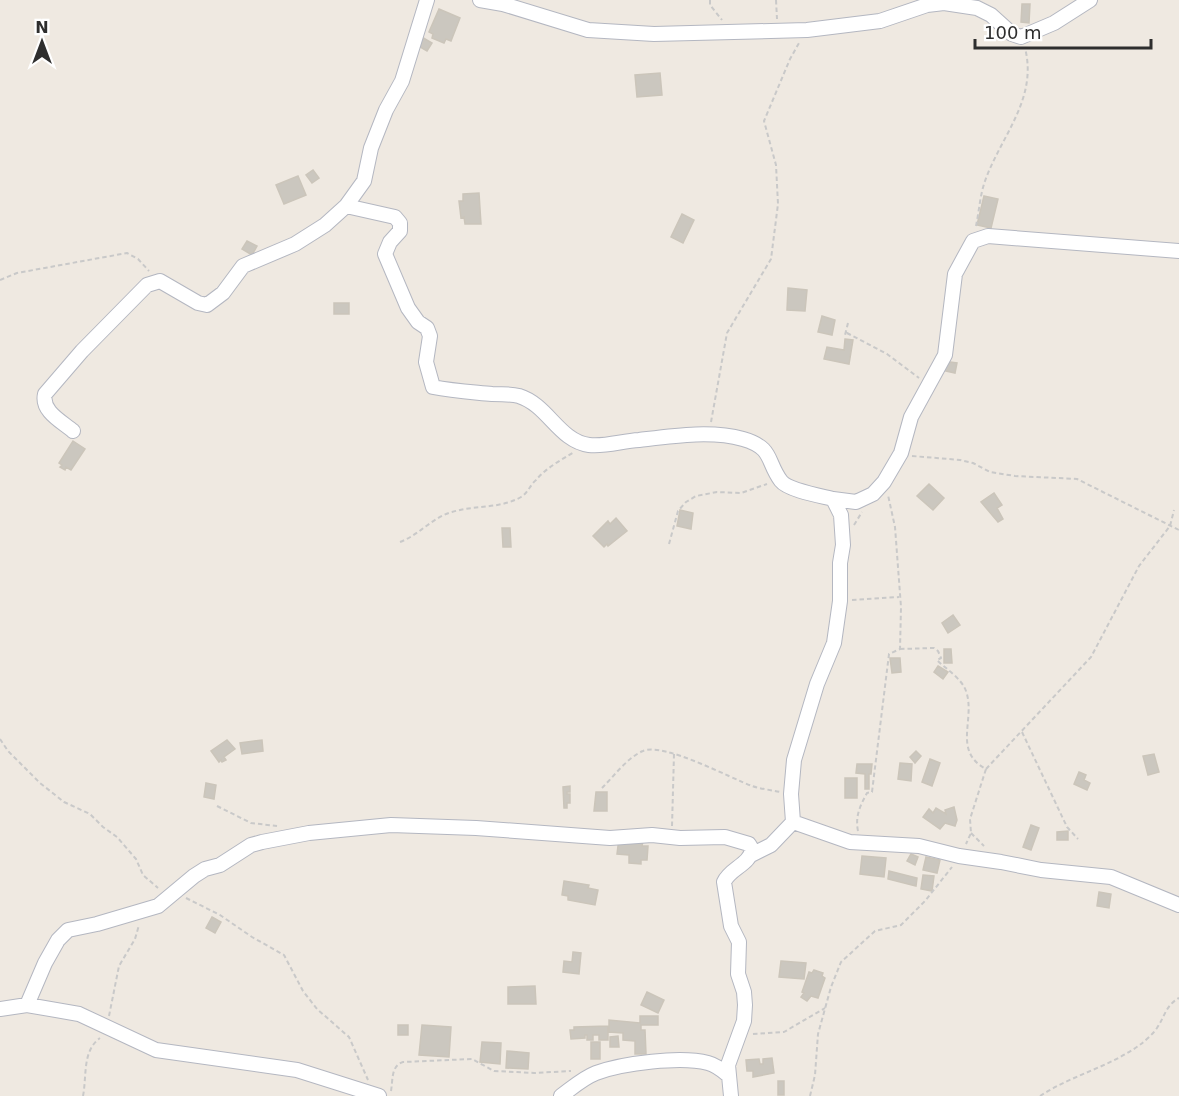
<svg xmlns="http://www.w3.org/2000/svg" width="1179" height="1096" viewBox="0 0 1179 1096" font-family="'DejaVu Sans',sans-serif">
<rect width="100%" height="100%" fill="#efe9e1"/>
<path fill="#cbc7bf" stroke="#cbc5ba" stroke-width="1.5" d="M1022 4H1030L1029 23 1021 22Z
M439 9 460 18 451 41 446 39 444 43 432 38 433 34 429 32Z
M420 36 432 43 427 51 415 44Z
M660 73 662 95 637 97 635 75Z
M313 170 319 178 312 183 306 175Z
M298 176 306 195 284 204 276 185Z
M479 193 481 224H465L464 217 461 218 459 201H463V194Z
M984 196 998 199 991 228 977 225Z
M682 214 694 220 683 243 671 237Z
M247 241 257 246 252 255 242 249Z
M788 288 807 290 805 311 787 310Z
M334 303H349V314H334Z
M822 316 835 320 832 335 818 332Z
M845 339 853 340 849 364 824 359 827 347 844 350Z
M942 361 957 363 955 373 941 370Z
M73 441 85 449 71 470 66 467 65 470 60 467 62 465 59 463Z
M929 484 944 498 933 510 917 496Z
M994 493 1002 505 997 508 1003 519 998 522 981 502Z
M680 510 693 513 691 529 677 526Z
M616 518 627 531 608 546 607 544 604 547 593 536 608 521 610 524Z
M502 528H510L511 547H503Z
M953 615 960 625 948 633 942 623Z
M944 649H951L952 663H944Z
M890 658H900L901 672 892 673Z
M938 666 948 672 943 679 934 672Z
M227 740 235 749 224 757 226 760 222 762 221 760 219 762 211 751Z
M262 740 263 751 242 754 240 743Z
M916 751 921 756 915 763 910 757Z
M1154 754 1159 772 1148 775 1143 756Z
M930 759 940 763 932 786 922 782Z
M900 763 912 764 911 781 898 779Z
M857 764H872L871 774H869V789H865V774L856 773Z
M1079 772 1086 775 1084 780 1090 783 1087 790 1074 784Z
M845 778H857V798H845Z
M206 783 216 785 214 799 204 797Z
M570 786V792H567V794H570V803H567V808H564L563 787Z
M596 792H607V811H594Z
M954 807 957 820 955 826 945 823 940 829 923 817 929 809 933 813 936 808 946 814 945 810Z
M1031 825 1039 828 1031 850 1023 847Z
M1068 831V840H1057V832Z
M619 838 643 841 642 846H648L647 860H641V864L629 863V855L617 854Z
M911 854 918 857 915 865 907 861Z
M862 856 886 858 884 877 860 874Z
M926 857 940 860 937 873 923 870Z
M889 871 917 878 916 886 888 879Z
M923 875 934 876 932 891 921 889Z
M564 881 589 885 588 888 598 890 595 905 568 900V896L562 895Z
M1099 892 1111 894 1109 908 1097 906Z
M212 917 221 922 215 933 206 928Z
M573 952 581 953 579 974 563 972 564 961 572 962Z
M781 961 806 963 804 979 779 977Z
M814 970 823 973 822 976 825 978 818 998 811 996 807 1001 801 997 804 993 802 992 809 972 812 973Z
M535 986 536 1004H508V987Z
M647 992 664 1000 658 1013 641 1005Z
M640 1016H658V1025H641V1030H645L646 1054H635V1041L623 1040V1033L609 1032V1020L640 1023Z
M398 1025H408V1035H398Z
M422 1025 451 1027 449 1057 419 1055Z
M608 1026V1040H599V1035H593V1040H587V1035H585V1038L571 1039 570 1030H574V1027Z
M618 1036 619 1047H610V1037Z
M482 1042 501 1043 500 1064 480 1062Z
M591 1042H600V1059H591Z
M507 1051 529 1053 528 1069 506 1068Z
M772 1058 774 1073 753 1077V1071H747L746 1060 759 1059 760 1064H763V1059Z
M778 1081H784V1095H778Z"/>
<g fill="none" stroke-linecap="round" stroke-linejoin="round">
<g stroke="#b4b7c1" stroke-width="16">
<path id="street" d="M480 0 503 4 588 30 654 34 807 30 880 21 927 5 944 3 977 8 991 15 1012 34 1021 37 1054 23 1090 0
M346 206 395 217 400 223V231L390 242 385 254 408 308 418 322 427 328 430 336 426 362 433 387C453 391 472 392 492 394 501 394 511 394 519 396 548 405 559 441 589 445 605 447 622 441 639 440 672 436 711 430 743 439 774 448 766 461 781 481 788 490 821 496 833 499L841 515 843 545 840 563V601L834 643 817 684 794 760 791 794 793 822 771 845 751 855
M73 431C61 421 41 411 45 394L82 351 147 285 160 281 198 303 207 305 223 293 243 266 295 244 325 225 346 206 364 181 371 148 386 110 402 81 427 0
M833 499 856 502 873 494 884 482 901 453 911 417 945 355 955 274 973 241 988 236 1179 251
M793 822 850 842 919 846 959 856 1001 862 1041 870 1111 877 1179 905
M27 1005 45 963 58 940 68 930 97 924 158 906 194 876 205 869 220 865 251 845 262 842 309 833 391 825 476 828 610 838 652 835 680 838 725 837 749 844 752 849C750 865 730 868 724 882L731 926 739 942 738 974 744 992 745 1005 744 1021 728 1065 731 1096
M0 1009 27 1005 79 1014 156 1050 297 1070 379 1096
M561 1096C572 1088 583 1078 596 1073 623 1063 681 1056 708 1063 716 1065 722 1070 728 1075"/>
</g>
<path stroke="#c9c9c9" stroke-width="2" stroke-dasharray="4.5 3" stroke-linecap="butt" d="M710 0V5L722 20
M776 0 777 19
M976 226C979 212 980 195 985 181 1001 136 1038 99 1025 48
M0 280 17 273 127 253 138 259 149 271
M848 323 845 335 847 333 887 354 919 378
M711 422 727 333 771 259 778 204 776 165 764 121 790 59 799 43
M912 456 960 460 973 463 990 472 1015 476 1077 479 1179 530
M854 525 862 512
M400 542C419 535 433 517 452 512 475 505 500 509 521 497 528 493 530 485 536 480 546 468 561 460 574 452
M669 544 678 511 686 502 696 496 717 492 741 493 767 484
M852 600 899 597
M900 649 934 648 938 651 941 658 937 660C946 669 962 679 966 691 976 719 952 751 986 769L970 819 971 833 966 844
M1022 732 1067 827 1078 839
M0 739 8 751 40 783 64 802 90 814 103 827 117 837 136 859 143 875 158 888
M986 769 1091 657 1139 566 1170 526 1174 510
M602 788C614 776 628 757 643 751 664 742 730 778 752 786 761 789 771 790 780 792
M217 806 251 823 277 826
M672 826 674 754
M858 831C855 816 860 806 867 793L872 792 889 654 900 649 901 607 895 527 888 495
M971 833 984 846
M186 898 220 915 252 937 284 955 303 991 317 1009 349 1037 368 1080
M109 1016 119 966 135 939 139 925
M753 1034 784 1032 825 1008
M391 1091C393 1079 391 1066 403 1062L472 1059 494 1071 534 1073 571 1071
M83 1096C87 1076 82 1051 100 1038
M810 1096 815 1075 818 1034 831 987 841 962 875 931 901 925 925 901 952 867
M1040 1096C1072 1075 1110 1067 1141 1044 1146 1040 1153 1034 1157 1028 1165 1016 1166 1005 1179 998"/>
<use href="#street" stroke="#fff" stroke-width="14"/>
</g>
<g transform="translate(42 42)" stroke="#ffffff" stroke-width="4.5" paint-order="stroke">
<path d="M0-4.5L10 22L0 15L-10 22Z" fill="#2e2e2e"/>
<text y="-9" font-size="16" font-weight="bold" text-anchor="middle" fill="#2e2e2e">N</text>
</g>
<path d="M975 39v9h176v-9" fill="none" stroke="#2e2e2e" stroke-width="3"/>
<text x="984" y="39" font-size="18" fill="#2e2e2e" stroke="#ffffff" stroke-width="4.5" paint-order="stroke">100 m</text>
</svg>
